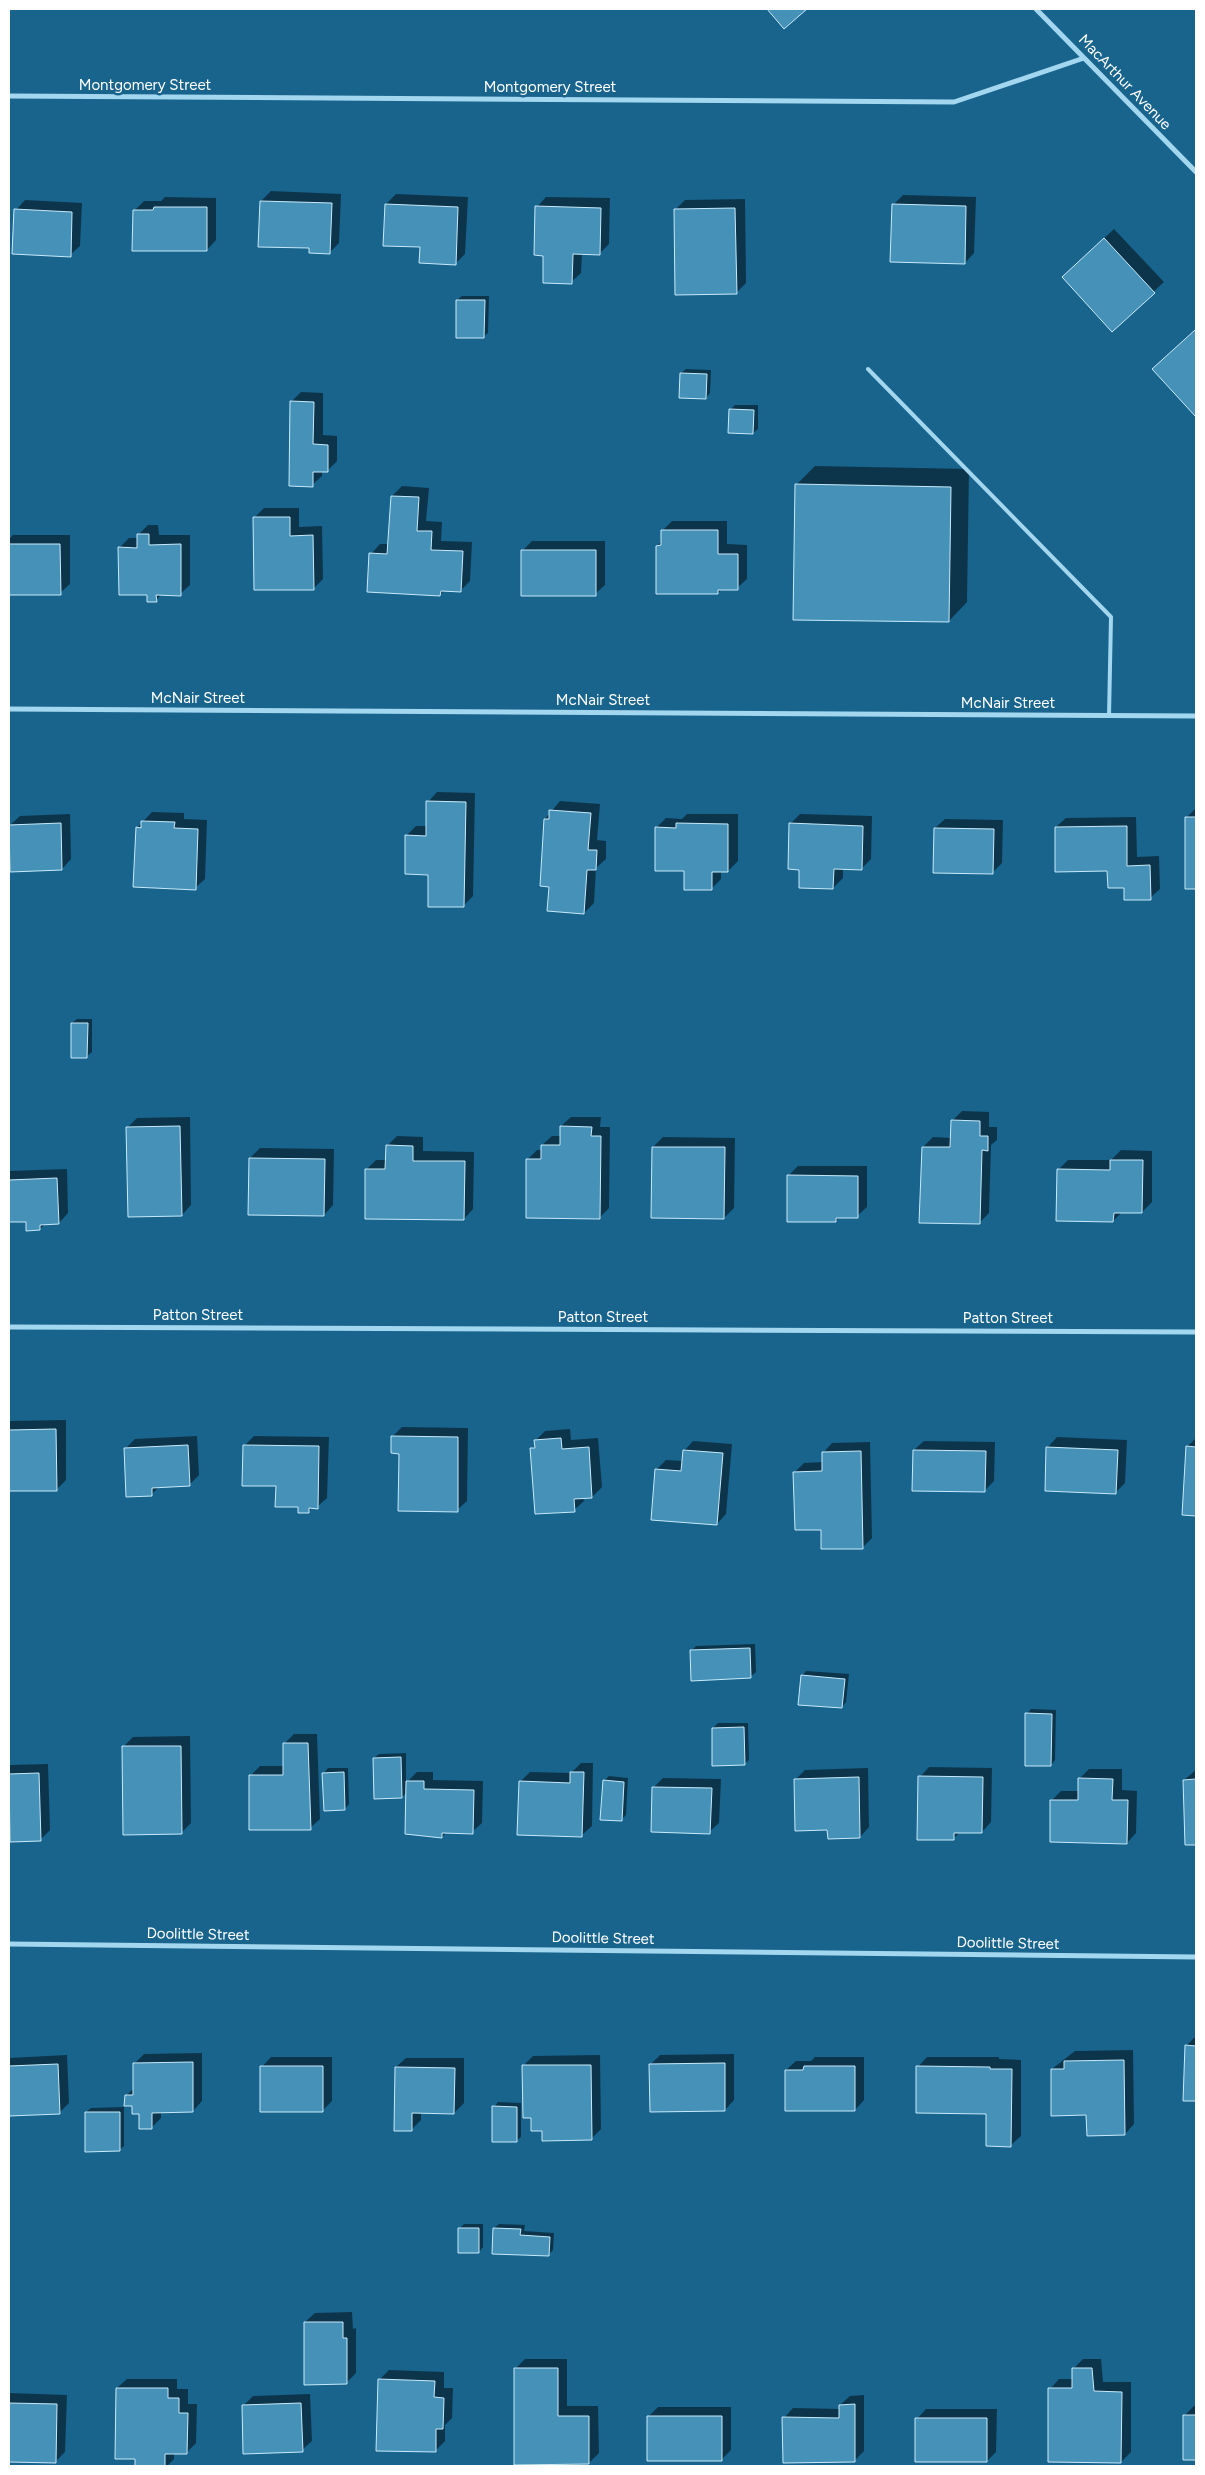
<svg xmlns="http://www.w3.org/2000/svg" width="1205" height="2475" viewBox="0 0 1205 2475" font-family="Figtree,sans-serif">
<rect width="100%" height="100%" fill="#18648d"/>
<path fill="#0007" d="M271 191 341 194 339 243 329 253 311 247 261 201Z
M396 194 468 197 465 254 456 263 421 246 386 204Z
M903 195 976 197 974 253 965 263 893 205Z
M165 197 216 198V240L207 250 134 211 144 201H161Z
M546 197 610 198 609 244 599 254 582 253 581 273 571 282 545 255 537 207Z
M745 199 746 283 736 293 675 210 685 200Z
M25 200 82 203 80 246 70 255 16 210Z
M1114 229 1164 282 1112 330 1073 267Z
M462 296H489L488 333 483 337 457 300Z
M1196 329V416L1153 369Z
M686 369 711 370 710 393 706 398 681 373Z
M301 392 323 393V435L337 436V461L327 471H322V476L312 485 291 402Z
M735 405H758V429L753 433 730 410Z
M815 466 969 469 967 602 949 621 796 485Z
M402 486 429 488 426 521 442 522 441 541 472 542 470 581 460 591 445 590 440 595 371 554 380 544H389L392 496Z
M264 508H299V527L322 526 323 579 314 588 254 518Z
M672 521H727V544L747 545V579L737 588H723L718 593 657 546 662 541V531Z
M148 525H158L159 535H190V585L180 594H162L156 600 149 593 119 548 129 538H138V535Z
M13 535H70V584L60 593 9 594V539Z
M532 541H605V585L595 594 522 551Z
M437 792 475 793 473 896 463 906 430 874 407 835 416 826H427L428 802Z
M560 801 600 804 597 840 606 841V859L596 868 594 903 584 913 550 886 545 819Z
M1196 808V888H1186V818Z
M152 812 184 813V819L207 820 205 879 195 888 137 828Z
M70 814 71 859 62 869 10 825 20 816Z
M687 814H738V861L728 871H721V879L711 889 685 870 656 828 666 818 682 819Z
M800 814 872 816 871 859 861 869 843 868V878L833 888 801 868 790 824Z
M1136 817 1137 857 1159 856 1160 889 1150 898 1125 887 1109 870 1056 827 1066 818Z
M945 819 1003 820 1002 863 993 872 935 828Z
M77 1019H92V1052L87 1056 72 1023Z
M962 1111 989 1112V1127H997V1140L991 1145 989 1213 979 1223 923 1147 933 1137 952 1138V1121Z
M190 1117 191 1205 182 1215 128 1127 137 1118Z
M571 1117H601L600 1127H610L609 1208 599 1218 527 1160 537 1150H542V1145L552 1136H561V1126Z
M397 1136 423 1137V1151L474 1152 473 1209 464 1219 367 1169 376 1160H387V1146Z
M663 1137 735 1138 734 1208 724 1218 653 1147Z
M260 1148 334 1149 333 1205 324 1215 250 1158Z
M1121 1150 1152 1151V1202L1142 1212H1122L1113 1221 1058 1170 1068 1160H1111Z
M798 1166H867V1207L857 1216H841L836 1221 788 1176Z
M67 1169 68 1213 59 1223H46L40 1229 27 1220 9 1221V1171Z
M66 1420V1480L56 1490H9V1421Z
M402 1427 468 1428 467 1501 457 1510 400 1453 392 1437Z
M570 1429 571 1440 598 1438 602 1487 592 1497H583L584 1501 574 1510 532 1449 536 1444V1440L545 1431Z
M197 1436 199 1475 189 1485 159 1487 151 1495 125 1449 135 1439Z
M254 1436 329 1437 327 1498 317 1507H313L308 1512 300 1506 277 1485 245 1445Z
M1057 1437 1127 1440 1125 1483 1115 1493 1048 1447Z
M1196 1438V1515L1184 1514 1187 1447Z
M693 1441 732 1444 726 1514 717 1524 656 1470 666 1460 683 1461 684 1451Z
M924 1441 995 1442 994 1481 984 1491 914 1450Z
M870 1442 872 1538 863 1547 822 1528 795 1472 804 1463 823 1462V1453L832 1443Z
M755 1644 756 1672 751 1676 692 1679 691 1651 696 1646Z
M806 1671 849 1674 846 1702 842 1707 802 1676Z
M1031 1709 1056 1710 1055 1760 1051 1765 1027 1714Z
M718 1723H748L749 1760 744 1764 713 1728Z
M294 1734H317L320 1819 310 1828 250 1776 260 1766H284V1744Z
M190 1736 191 1823 181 1833 123 1747 133 1737Z
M406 1753V1783L417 1772H433V1780L483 1781 482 1823 472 1832H447L442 1837H425L407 1792 402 1797 374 1758 379 1754Z
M581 1763H593L592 1826 582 1835 520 1782 530 1772 571 1773Z
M48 1764 50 1830 40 1840 9 1829V1765Z
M929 1767 992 1768 991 1822 982 1832H960L953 1839 920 1777Z
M328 1768H348L349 1804 345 1809 324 1773Z
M868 1768 869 1827 860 1837 829 1829 795 1780 805 1770Z
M1089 1769H1122V1790L1137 1791 1136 1833 1127 1843 1051 1801 1061 1791H1079V1779Z
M1196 1770V1844H1186L1184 1780Z
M609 1776 628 1778 626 1815 621 1820 604 1781Z
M663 1778 721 1779 719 1823 709 1832 653 1788Z
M1196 2036V2100L1184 2099 1186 2046Z
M1133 2050 1134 2124 1125 2134 1088 2114 1052 2069 1075 2051Z
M202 2053V2101L193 2111H161V2118L151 2128 126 2096 134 2088V2064L144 2054Z
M734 2054V2100L725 2110 650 2065 660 2055Z
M67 2055 69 2103 60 2112 9 2115V2058Z
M600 2055 601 2129 591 2139 543 2130 532 2117 523 2066 533 2056Z
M271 2057H332V2101L322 2111 262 2067Z
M815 2057H864V2100L855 2110 786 2070 796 2061H811Z
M927 2057H999V2059L1021 2060V2136L1011 2145 987 2113 918 2067Z
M406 2058H464V2103L454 2113 421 2112V2120L411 2130 396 2067Z
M498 2102 521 2103V2137L516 2141 494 2107Z
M124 2107V2146L119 2150 86 2112 91 2108Z
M464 2224H483V2247L479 2252 459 2229Z
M499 2224 525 2225 524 2231 554 2233 553 2250 548 2255 494 2228Z
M352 2312 353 2329 356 2328V2373L346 2383 305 2322 315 2313Z
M525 2359H567V2406H598L599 2453 589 2463 515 2369Z
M1083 2359H1101L1103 2382H1131V2452L1121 2462 1050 2389 1059 2379H1073V2369Z
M389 2370 444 2372V2388H453L452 2418 445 2425V2441L435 2451 379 2380Z
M127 2379H177V2389H188V2404H197L196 2443 186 2453 174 2452V2459L167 2466H136L137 2458 117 2388Z
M9 2393 67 2395 65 2452 55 2462 9 2461Z
M310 2394 312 2441 302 2450 243 2406 253 2396Z
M864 2395V2451L854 2461 784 2418 793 2408 840 2409V2405L850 2396Z
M1194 2406H1196V2459H1184V2416Z
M658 2407H731V2450L721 2460 649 2416Z
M926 2409H997L996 2452 987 2461 917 2419Z"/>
<path fill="#4591b7" stroke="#c9eafa" d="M767 9H807L784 29Z
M260 201 332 203 330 254 309 253V248L258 247Z
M385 204 458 207 456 265 419 263 420 247 383 246Z
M892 204 966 206 965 264 890 262Z
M535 206 601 208 600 255 573 254 572 284 543 283V256L534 255Z
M154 207H207V251H132L133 210H153Z
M735 208 737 294 675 295 674 209Z
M14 209 72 212 71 257 12 254Z
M1104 238 1155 293 1112 332 1062 277Z
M456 300H485L484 338H456Z
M1195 330 1196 331V417L1152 369Z
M680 373 707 374 706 399 679 398Z
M290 401 314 402 313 444 328 445V472H313V487L289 486Z
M729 409 754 410 753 434 728 433Z
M795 484 951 487 949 622 793 620Z
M391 496 419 497 417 531H432L431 550 463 551 461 592 441 591 440 596 367 592 369 553 387 554Z
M253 517H290V536L313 535 314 590H254Z
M661 530H718V554H738V590H718V594H656V546L661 545Z
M137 534H149V545L181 544V596L156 595 157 602H147V595H119L118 547 137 548Z
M9 544H60L61 595H9Z
M521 550H596V596H521Z
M426 801 466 802 464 907H428V875L405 874V835L426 836Z
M549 810 591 813 588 850H597L596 870H587L584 914 547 911 549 887 540 886 544 819H549Z
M1185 817H1196V889H1185Z
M141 821 175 822 174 828 198 829 196 890 133 887 136 827 141 828Z
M61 823 62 870 10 872 9 825Z
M676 823 728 824V872H712V890H684V871H655V827L676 828Z
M789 823 863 826 862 870 834 869 833 889 799 888V870L788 869Z
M1127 826V866L1150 865 1151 900H1124V888H1108L1107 871 1055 872V827Z
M934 828 994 829 993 874 933 873Z
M71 1023H88L87 1058H71Z
M951 1120 980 1121V1136H988V1151L982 1150 980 1224 919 1223 922 1147H950Z
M180 1126 182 1216 128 1217 126 1127Z
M560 1126 592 1127 591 1136H601L600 1219 526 1218V1159H541V1145H560Z
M386 1145 413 1146V1161H465L464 1220 365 1219V1169H385Z
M652 1147H725L724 1219 651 1218Z
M249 1158 325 1159 324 1216 248 1215Z
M1110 1160H1143L1142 1213H1114L1113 1222 1056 1221 1057 1169 1110 1170Z
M787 1175 858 1176V1218H836V1222H787Z
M57 1178 59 1224 40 1225V1230L26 1231V1222H9V1180Z
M56 1429 57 1491H9V1430Z
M391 1436 458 1437V1512L398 1511 399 1454 391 1453Z
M561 1438 562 1449 589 1447 592 1498 574 1499 575 1512 535 1514 530 1448H535L534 1440Z
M188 1445 190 1486 152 1488V1496L126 1497 124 1448Z
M243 1445 319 1446 318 1509 309 1508V1513H298V1507H275L276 1486H242Z
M1186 1446 1196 1447V1516L1182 1515Z
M1046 1447 1118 1450 1116 1494 1045 1491Z
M683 1450 723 1453 717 1525 651 1520 655 1469 681 1471Z
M913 1450 986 1451 985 1492 912 1491Z
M861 1451 863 1549H821V1530H795L793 1472 822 1471V1452Z
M750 1648 751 1678 691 1681 690 1650Z
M801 1675 845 1679 842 1708 798 1705Z
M1025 1713 1052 1714 1051 1766H1025Z
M744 1727 745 1765 712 1766V1728Z
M283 1743H308L311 1830H249V1775H283Z
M122 1746H181L182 1834 123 1835Z
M401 1757 402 1798 374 1799 373 1758Z
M344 1772 345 1810 324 1811 322 1773Z
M570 1772H584L582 1837 517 1835 519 1781 570 1783Z
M39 1773 41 1841 10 1842 9 1774Z
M918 1776 983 1777 982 1833H954V1840H917Z
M859 1777 860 1838 828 1839 827 1830 795 1831 794 1779Z
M1078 1778 1113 1779 1112 1800H1128L1127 1844 1050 1842V1800H1078Z
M1196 1779V1845H1185L1183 1780Z
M603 1780 624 1782 622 1821 600 1820Z
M406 1781H424V1789L474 1790 473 1834 442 1833V1838L405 1834Z
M652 1787 712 1788 710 1834 651 1832Z
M1185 2045 1196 2046V2101H1183Z
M1124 2060 1125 2135 1087 2136 1086 2115 1051 2116V2069H1064V2061Z
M193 2062V2112L152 2113V2129H139V2114H132V2106H124L125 2095H133V2063Z
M725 2063V2111L650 2112 649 2064Z
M58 2064 60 2114 9 2116V2066Z
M522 2065H591L592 2140 542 2141V2131H531V2118H523Z
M260 2066H323V2112H260Z
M804 2066H855V2111H785V2070H803Z
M916 2066 990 2067V2069H1012L1011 2147 986 2146V2114L916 2113Z
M395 2067 455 2068 454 2114 412 2113V2131H394Z
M492 2106 517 2107V2142H492Z
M85 2112H120V2151L85 2152Z
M458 2228H479V2253H458Z
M493 2228 521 2229 520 2235 550 2237 549 2256 492 2254Z
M304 2322H343V2338H347V2384L304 2385Z
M514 2368H558V2416H589V2464L514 2465Z
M1072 2368H1092L1094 2391 1122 2392 1121 2463 1048 2462V2388H1072Z
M378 2379 435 2381 434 2397 444 2398 443 2429H436V2452L376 2451Z
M116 2388H168V2398H179V2413H188L187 2454H165V2466H135V2459H115Z
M9 2403 57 2404 56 2463 9 2462Z
M301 2403 303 2452 243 2454 242 2405Z
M855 2404V2462L783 2463 782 2417 839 2418V2405Z
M1183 2415H1196V2460H1183Z
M647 2416H722V2461H647Z
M915 2418H987V2462H915Z"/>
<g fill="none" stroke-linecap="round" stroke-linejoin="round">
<path stroke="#a3d6ef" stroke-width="4" d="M868 369 1111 617 1109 716"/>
<path stroke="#a3d6ef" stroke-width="5" d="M1036 9 1196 172
M9 96 954 102 1084 58
M9 709 1196 716
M9 1327 1196 1332
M9 1944 1196 1957"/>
</g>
<g text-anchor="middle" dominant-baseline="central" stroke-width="5" stroke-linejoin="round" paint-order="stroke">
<g font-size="15" fill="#fff" stroke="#18648d">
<text transform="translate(1125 82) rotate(46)">MacArthur Avenue</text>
<text x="145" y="85">Montgomery Street</text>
<text x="550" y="87">Montgomery Street</text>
<text x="198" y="698">McNair Street</text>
<text x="603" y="700">McNair Street</text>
<text x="1008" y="703">McNair Street</text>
<text x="198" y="1315">Patton Street</text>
<text x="603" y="1317">Patton Street</text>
<text x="1008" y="1318">Patton Street</text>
<text transform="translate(198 1934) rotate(1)">Doolittle Street</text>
<text transform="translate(603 1938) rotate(1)">Doolittle Street</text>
<text transform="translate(1008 1943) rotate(1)">Doolittle Street</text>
</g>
</g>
<rect width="1205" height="2475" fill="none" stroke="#ffffff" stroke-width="20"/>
</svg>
